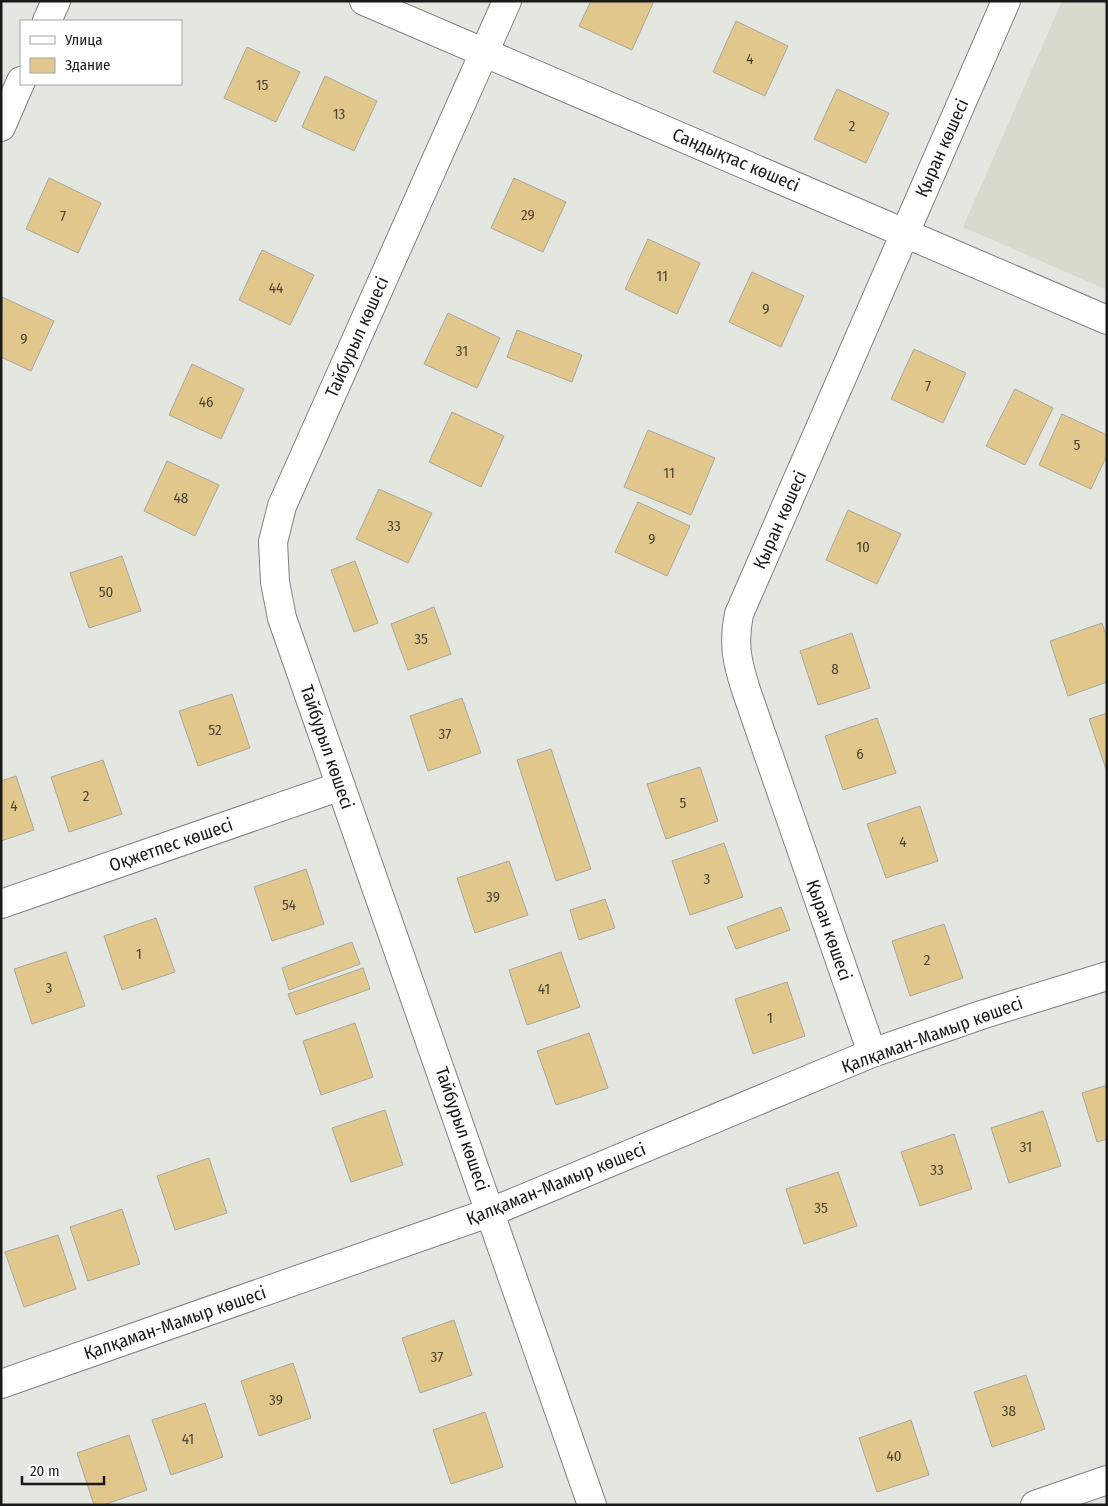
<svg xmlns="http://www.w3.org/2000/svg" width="1108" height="1506" viewBox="0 0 1108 1506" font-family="'Fira Sans Condensed',sans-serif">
<rect width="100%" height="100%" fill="#e4e6e0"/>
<path fill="#d6dbcd" d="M1062 1H1107V290L963 227Z"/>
<path fill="#e1c78b" stroke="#a9a7a1" d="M591 1H654L632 50 579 26Z
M736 21 788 46 765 96 713 72Z
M247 47 300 72 276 122 224 98Z
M325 76 377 101 354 151 302 127Z
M837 89 889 113 866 163 814 139Z
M49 178 101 203 78 253 26 229Z
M514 178 566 202 543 252 491 228Z
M648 239 700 263 677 314 625 289Z
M262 250 314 275 290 325 239 300Z
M752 272 804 296 781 347 729 322Z
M2 297 54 321 31 371 1 357Z
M448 313 500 338 477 388 424 364Z
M517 330 582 355 572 382 507 357Z
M914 349 966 373 943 423 891 399Z
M192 364 244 389 221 439 169 415Z
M1015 389 1053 408 1025 465 986 446Z
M452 412 504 436 481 487 429 462Z
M1062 414 1107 435V455L1091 489 1039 465Z
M648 430 715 458 691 515 624 487Z
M167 461 219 485 195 536 144 511Z
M379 489 432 513 408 563 356 539Z
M638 502 690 526 667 576 615 552Z
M848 510 901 534 877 584 826 560Z
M122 556 141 611 89 628 70 573Z
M355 561 378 623 354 632 331 570Z
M434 607 451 654 408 670 391 624Z
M1102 623 1107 638V682L1068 696 1050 641Z
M852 633 870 688 818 705 800 651Z
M232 694 250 748 198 766 179 711Z
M462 698 481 753 428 771 410 716Z
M1107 713V772L1089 719Z
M877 718 896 773 843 790 825 736Z
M551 749 591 869 556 881 517 760Z
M103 760 122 814 69 832 51 777Z
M700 767 718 821 666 839 647 784Z
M16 776 34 830 1 841V781Z
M920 806 938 861 886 878 867 824Z
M724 843 743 897 690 915 672 861Z
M509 861 528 915 475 933 457 878Z
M306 869 324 924 272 941 254 887Z
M605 899 615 928 579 940 570 910Z
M781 907 790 930 736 949 727 927Z
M156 918 175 972 122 990 104 936Z
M944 924 963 978 910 996 892 941Z
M352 942 360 964 289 990 282 968Z
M66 952 85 1006 32 1024 14 969Z
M561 952 580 1007 527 1025 509 970Z
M363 968 370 989 296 1015 288 994Z
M787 982 805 1036 753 1054 735 999Z
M355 1023 373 1077 321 1095 303 1041Z
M589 1033 608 1088 556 1105 537 1051Z
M1107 1085V1139L1097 1142 1082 1093Z
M385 1110 403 1165 351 1182 332 1128Z
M1043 1111 1061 1166 1009 1183 991 1128Z
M954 1134 972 1189 920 1206 901 1152Z
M209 1158 227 1213 175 1230 157 1176Z
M838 1172 857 1226 804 1244 786 1189Z
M122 1209 140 1264 88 1281 70 1227Z
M58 1235 76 1289 24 1307 5 1252Z
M454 1320 472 1375 420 1393 402 1338Z
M293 1363 311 1418 259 1436 241 1381Z
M1026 1375 1045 1429 992 1447 974 1392Z
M205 1403 223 1457 171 1475 152 1420Z
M485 1412 503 1467 451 1484 433 1430Z
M911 1420 929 1475 877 1492 859 1438Z
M129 1435 147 1490 103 1505H94L77 1453Z"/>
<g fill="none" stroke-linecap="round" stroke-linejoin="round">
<g stroke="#80827c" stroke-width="30">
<path id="minor" d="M364 1 1107 320
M507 1 282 506 273 542 275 582 282 618 592 1505
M47 21 56 1
M1 127 21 81
M1 904 341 786
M872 1053 746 690C737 662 733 644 739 614L1006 1
M1 1384 491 1212 872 1053 981 1015 1107 976
M1035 1505 1107 1480"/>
</g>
<use href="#minor" stroke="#fff" stroke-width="28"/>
</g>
<g text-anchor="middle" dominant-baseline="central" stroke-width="4.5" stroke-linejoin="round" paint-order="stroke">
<g font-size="15" fill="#4c4636">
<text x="750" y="59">4</text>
<text x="262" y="85">15</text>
<text x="339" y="114">13</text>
<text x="852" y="126">2</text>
<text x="528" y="215">29</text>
<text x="63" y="216">7</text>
<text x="662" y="276">11</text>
<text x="276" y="288">44</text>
<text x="766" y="309">9</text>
<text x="24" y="339">9</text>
<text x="462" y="351">31</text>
<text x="928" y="386">7</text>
<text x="206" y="402">46</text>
<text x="1077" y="445">5</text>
<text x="669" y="473">11</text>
<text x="181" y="498">48</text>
<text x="394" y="526">33</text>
<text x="652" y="539">9</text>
<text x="863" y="547">10</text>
<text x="106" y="592">50</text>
<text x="421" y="639">35</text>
<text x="835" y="669">8</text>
<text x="215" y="730">52</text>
<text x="445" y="734">37</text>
<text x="860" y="754">6</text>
<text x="86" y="796">2</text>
<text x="683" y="803">5</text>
<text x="14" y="806">4</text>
<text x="903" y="842">4</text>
<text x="707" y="879">3</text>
<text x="493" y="897">39</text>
<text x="289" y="905">54</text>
<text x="139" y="954">1</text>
<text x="927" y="960">2</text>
<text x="49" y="988">3</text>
<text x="544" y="989">41</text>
<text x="770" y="1018">1</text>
<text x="1026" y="1147">31</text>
<text x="937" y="1170">33</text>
<text x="821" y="1208">35</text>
<text x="437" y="1357">37</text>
<text x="276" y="1400">39</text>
<text x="1009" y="1411">38</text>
<text x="188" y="1439">41</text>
<text x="894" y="1456">40</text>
</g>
<g font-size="18" fill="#1a1b19" stroke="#fff">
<text transform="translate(942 148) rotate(-66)">Қыран көшесі</text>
<text transform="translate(736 160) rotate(23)">Сандықтас көшесі</text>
<text transform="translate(357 337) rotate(-66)">Тайбурыл көшесі</text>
<text transform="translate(780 520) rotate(-66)">Қыран көшесі</text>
<text transform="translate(327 747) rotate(71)">Тайбурыл көшесі</text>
<text transform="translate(171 845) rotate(-19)">Оқжетпес көшесі</text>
<text transform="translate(829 930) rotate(71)">Қыран көшесі</text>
<text transform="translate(932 1035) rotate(-20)">Қалқаман-Мамыр көшесі</text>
<text transform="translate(462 1129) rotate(71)">Тайбурыл көшесі</text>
<text transform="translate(556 1184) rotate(-22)">Қалқаман-Мамыр көшесі</text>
<text transform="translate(175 1323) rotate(-19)">Қалқаман-Мамыр көшесі</text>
</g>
</g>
<rect width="1108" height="1506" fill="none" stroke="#1a1b19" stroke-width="5"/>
<rect x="20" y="20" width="162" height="65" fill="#ffffff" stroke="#a3a4a3"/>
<rect x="30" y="36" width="25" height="8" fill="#ffffff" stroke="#a3a4a3"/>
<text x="65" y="45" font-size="15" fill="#1a1b19">Улица</text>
<rect x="30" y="58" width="25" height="15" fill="#e1c78b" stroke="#a3a4a3"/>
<text x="65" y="70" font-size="15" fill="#1a1b19">Здание</text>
<path d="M22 1476v8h82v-8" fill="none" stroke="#1a1b19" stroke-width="2.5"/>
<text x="30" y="1476" font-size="15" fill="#1a1b19" stroke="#ffffff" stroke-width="4" paint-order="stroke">20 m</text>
</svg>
